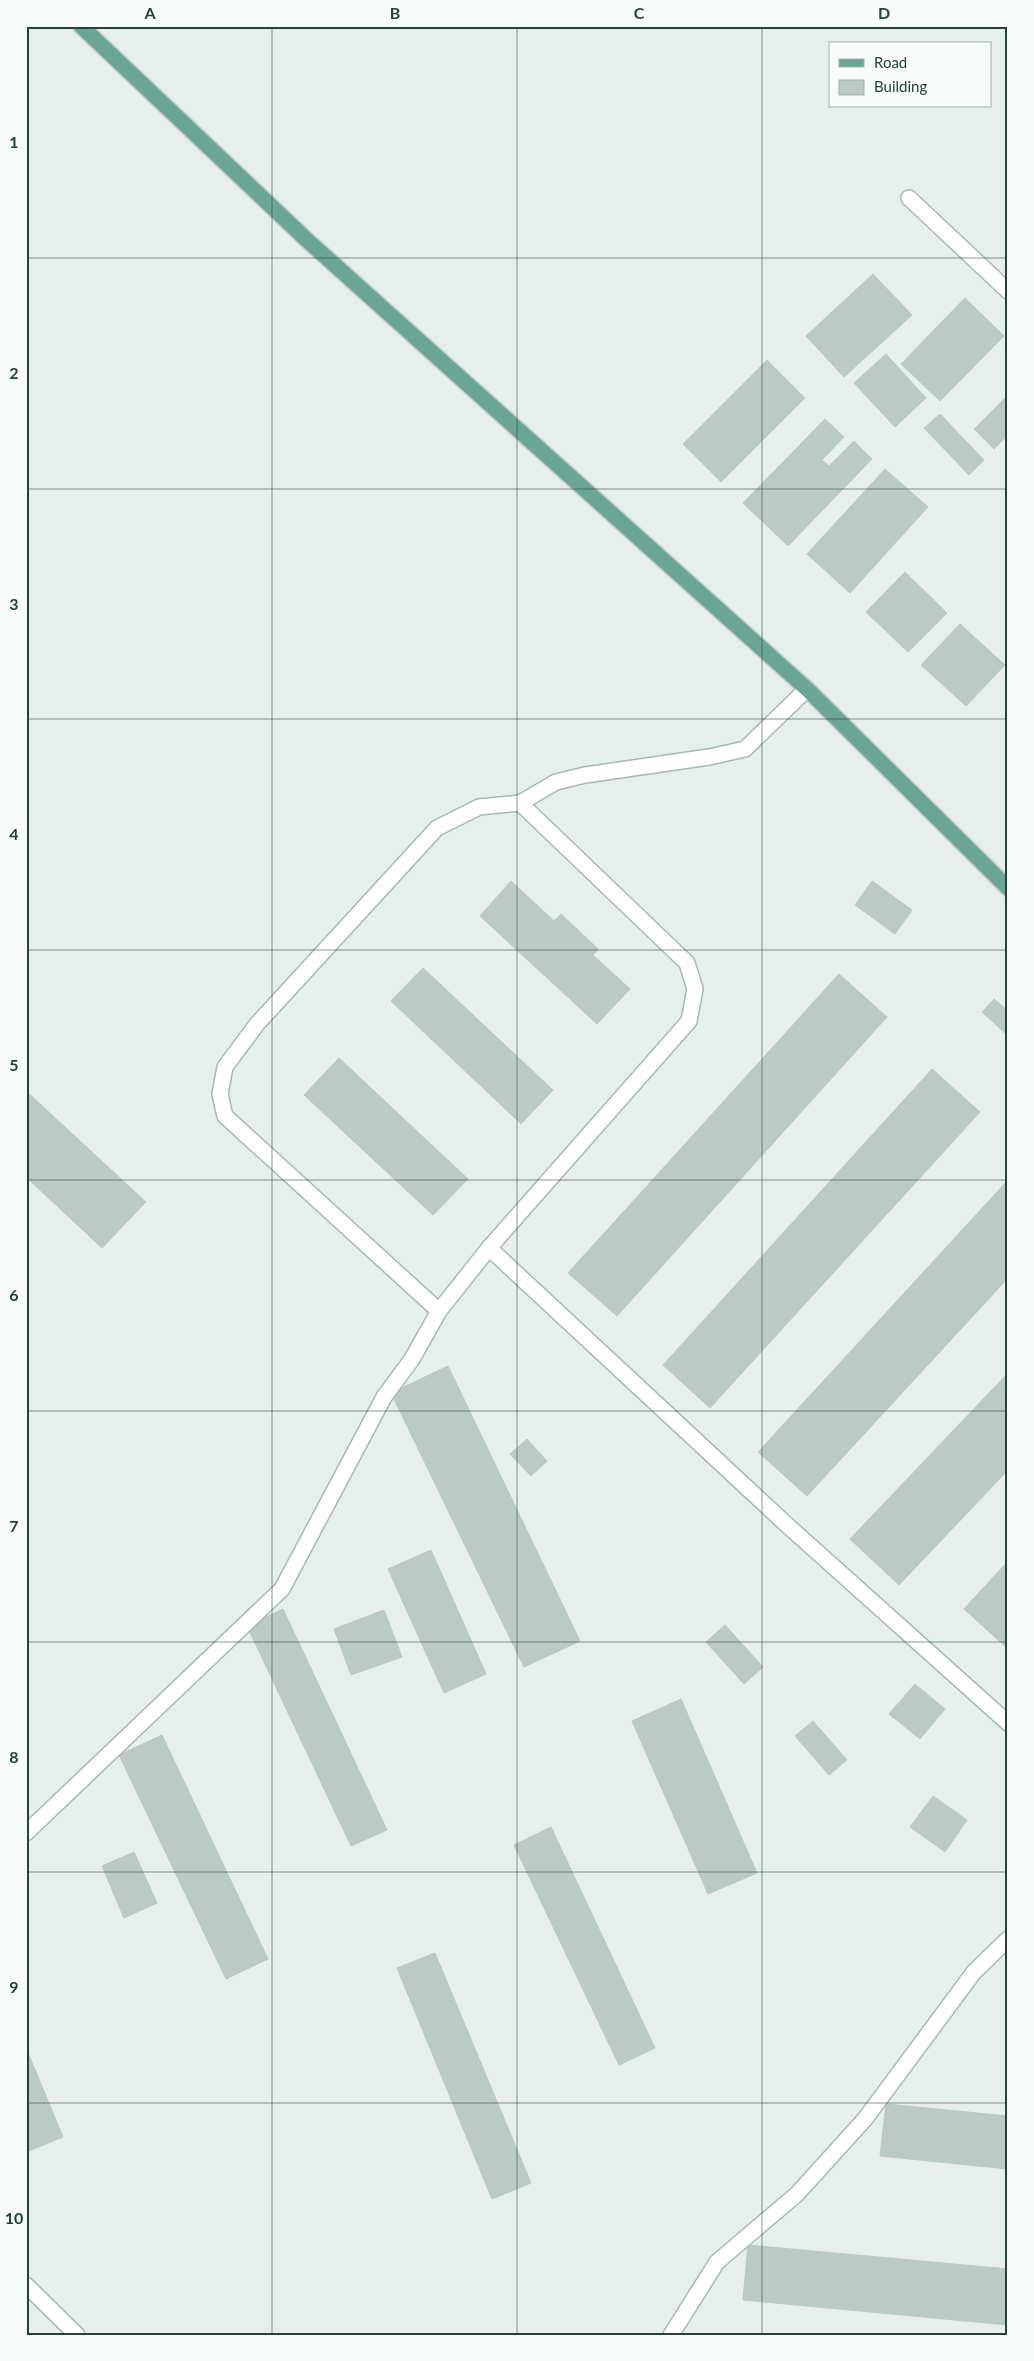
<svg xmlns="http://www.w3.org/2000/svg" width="1034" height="2361" viewBox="0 0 1034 2361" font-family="Lato,sans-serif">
<rect width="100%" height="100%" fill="#e6efeb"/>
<path fill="#bbcac4" stroke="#b8c9c2" d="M873 274 912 315 844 377 806 336Z
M965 298 1004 336 940 401 901 364Z
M886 354 926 398 895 427 854 383Z
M767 360 805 398 721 482 683 444Z
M1008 395V435L994 449 974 429Z
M940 414 984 460 969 475 924 428Z
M825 419 844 437 822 460 829 466 854 441 872 459 788 546 743 503Z
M885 469 928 507 850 593 807 554Z
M905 572 947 613 908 652 866 612Z
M960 624 1005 665 966 706 921 665Z
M511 881 554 921 561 914 598 949 593 955 630 989 597 1024 480 916Z
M872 881 912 910 895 934 855 905Z
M423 968 553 1090 521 1124 391 1001Z
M839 974 887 1017 617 1316 568 1273Z
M994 999 1008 1011V1030L1005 1033 982 1012Z
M339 1058 468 1179 433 1215 304 1095Z
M932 1069 980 1112 710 1408 663 1365Z
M26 1091 146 1202 102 1248 26 1177Z
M1008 1180V1278L807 1496 758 1452Z
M448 1366 580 1641 524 1667 391 1393Z
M1008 1373V1470L899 1585 850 1539Z
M527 1439 547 1461 531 1476 510 1454Z
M431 1550 486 1674 444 1693 388 1569Z
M1008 1561V1649L964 1609Z
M283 1609 387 1830 351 1846 247 1626Z
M384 1610 402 1657 351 1675 334 1629Z
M725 1625 763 1667 744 1684 706 1642Z
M915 1684 945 1709 920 1739 889 1714Z
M681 1699 757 1873 708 1894 632 1721Z
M813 1721 847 1760 829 1775 795 1736Z
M162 1735 268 1959 226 1979 119 1755Z
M933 1796 967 1820 945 1852 910 1827Z
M551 1827 655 2048 619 2065 514 1845Z
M134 1852 157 1903 124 1918 102 1866Z
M435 1953 531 2183 492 2199 397 1968Z
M26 2048 63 2137 26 2152Z
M886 2104 1008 2116V2169L880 2156Z
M748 2245 1008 2269V2325L743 2300Z"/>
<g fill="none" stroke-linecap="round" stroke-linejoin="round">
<g stroke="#a8b8b2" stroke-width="18">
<path id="minor" d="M909 198 1008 291
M489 1248 787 1525 1008 1723
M439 1311 225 1116 220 1094 225 1067 257 1024 437 828 479 807 520 803 556 782 585 775 709 757 745 749 807 689
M26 1833 282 1589 384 1397 412 1359 439 1311 489 1248 689 1021 695 989 687 963 520 803
M26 2285 77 2335
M671 2335 717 2262 797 2194 865 2119 974 1972 1008 1939"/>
</g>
<g stroke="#c2cac8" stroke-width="18">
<path id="major" d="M81 26 308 241 807 689 1008 888"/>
</g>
<use href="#minor" stroke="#fff" stroke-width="15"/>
<use href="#major" stroke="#6aa596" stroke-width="15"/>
</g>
<path fill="none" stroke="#24423a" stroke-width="1" stroke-opacity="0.55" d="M272 26V2335M517 26V2335M762 26V2335M26 258H1008M26 489H1008M26 719H1008M26 950H1008M26 1180H1008M26 1411H1008M26 1642H1008M26 1872H1008M26 2103H1008"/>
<rect width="1034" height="2361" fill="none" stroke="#f7fbf9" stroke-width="55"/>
<rect x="829" y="42" width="162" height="65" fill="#f7fbf9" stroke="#a3b1ad"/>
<rect x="839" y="59" width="25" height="8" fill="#6aa596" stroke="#a3b1ad"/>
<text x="874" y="68" font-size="15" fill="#24423a">Road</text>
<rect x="839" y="80" width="25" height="15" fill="#bbcac4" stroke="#a3b1ad"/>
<text x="874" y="92" font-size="15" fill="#24423a">Building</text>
<rect x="28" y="28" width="978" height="2306" fill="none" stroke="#24423a" stroke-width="2"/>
<g font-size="16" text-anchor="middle" font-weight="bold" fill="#24423a">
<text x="150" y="19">A</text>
<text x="395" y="19">B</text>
<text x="639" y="19">C</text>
<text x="884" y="19">D</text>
<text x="14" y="148">1</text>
<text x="14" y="379">2</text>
<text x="14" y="610">3</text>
<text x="14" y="840">4</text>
<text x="14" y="1071">5</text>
<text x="14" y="1301">6</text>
<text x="14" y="1532">7</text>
<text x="14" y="1763">8</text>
<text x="14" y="1993">9</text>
<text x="14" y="2224">10</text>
</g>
</svg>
